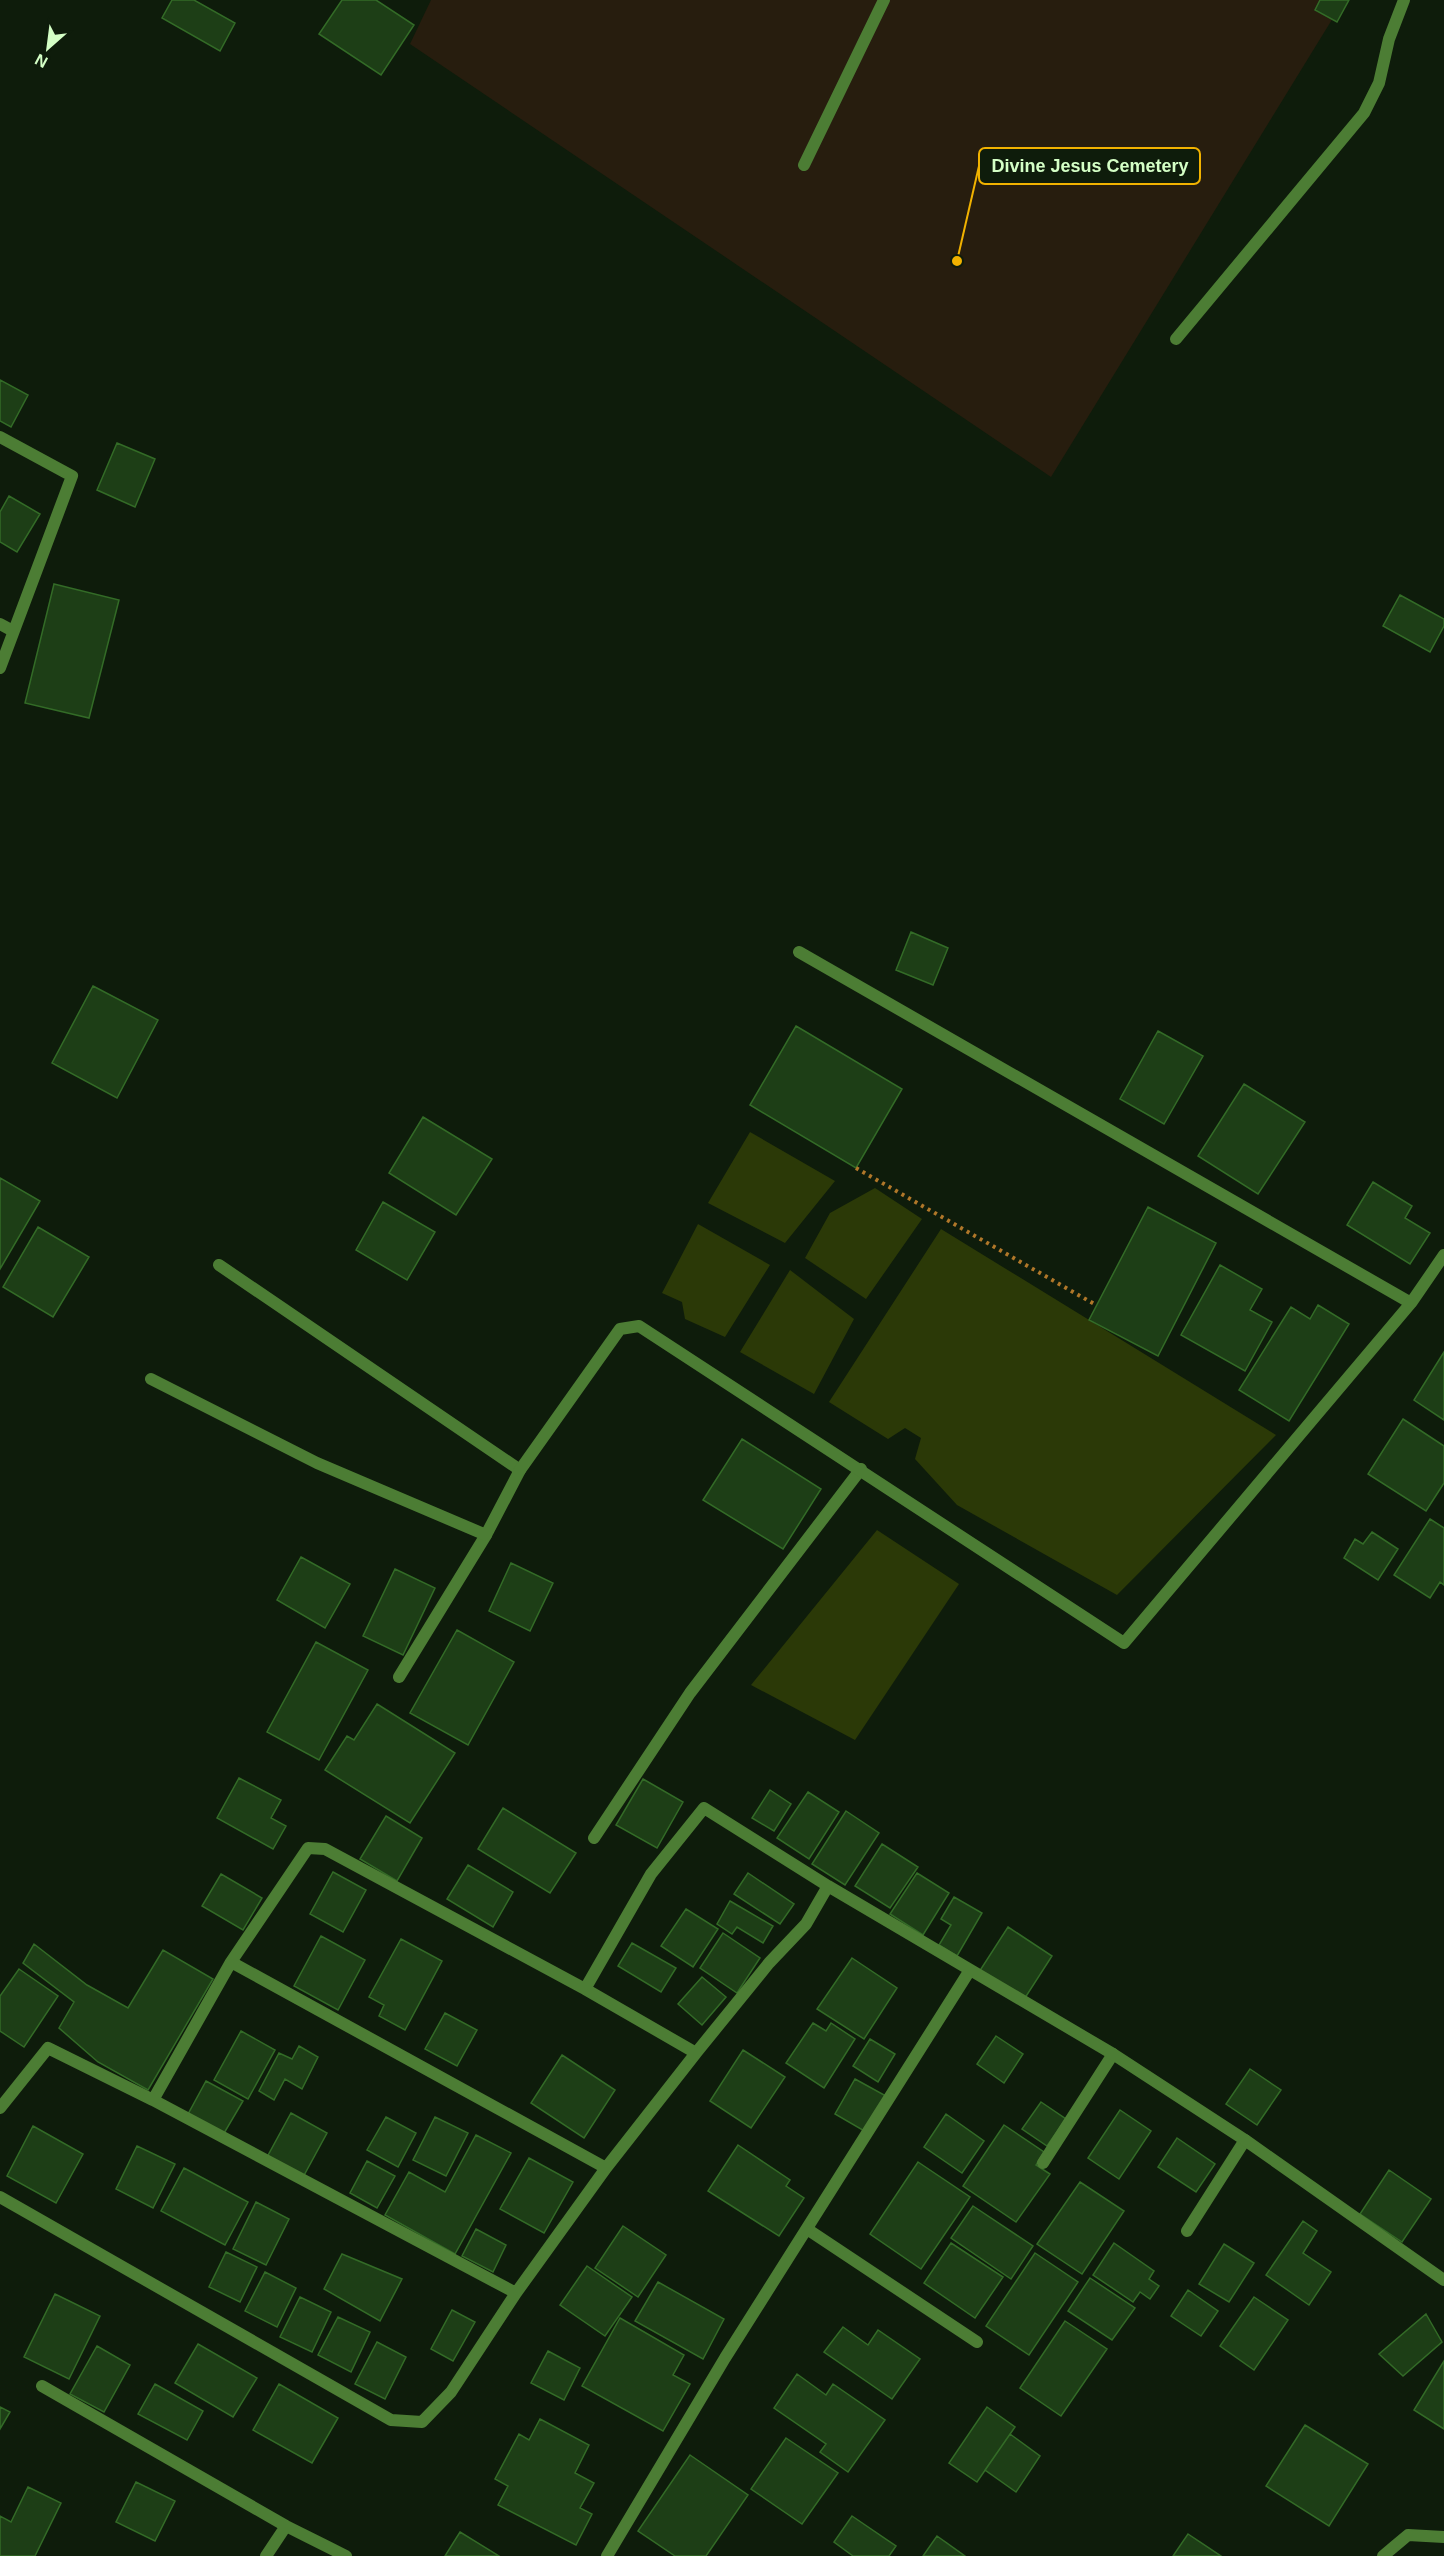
<svg xmlns="http://www.w3.org/2000/svg" width="1444" height="2556" viewBox="0 0 1444 2556" font-family="Helvetica,sans-serif">
<rect width="100%" height="100%" fill="#0e1c0b"/>
<path fill="#271d0e" d="M431 0H1344L1051 477 410 44Z"/>
<path fill="#2b3907" d="M750 1132 835 1181 785 1243 708 1203Z
M875 1188 922 1219 866 1299 805 1258 830 1213Z
M698 1224 770 1265 725 1337 685 1319 682 1302 662 1293Z
M941 1229 1276 1435 1117 1595 957 1505 915 1459 921 1438 905 1428 888 1439 829 1402Z
M790 1270 854 1319 814 1394 740 1352Z
M877 1530 959 1584 855 1740 751 1685Z"/>
<path fill="#1d3e16" stroke="#336b27" stroke-width="1.5" d="M172 0H194L235 23 220 51 162 18Z
M342 0H376L414 25 381 75 319 34Z
M1320 0H1349L1337 22 1315 10Z
M0 380 28 395 11 427 0 421Z
M117 443 155 459 135 507 97 490Z
M9 496 40 514 17 552 0 542V512Z
M54 584 119 600 89 718 25 703Z
M1400 595 1444 619V626L1430 652 1383 626Z
M911 932 948 948 933 985 896 970Z
M93 986 158 1020 117 1098 52 1063Z
M796 1026 902 1089 856 1168 750 1105Z
M1158 1031 1203 1056 1164 1124 1120 1099Z
M1244 1084 1305 1122 1258 1194 1198 1156Z
M423 1117 492 1159 456 1215 389 1173Z
M0 1178 40 1201 0 1269Z
M1373 1182 1412 1206 1405 1218 1430 1233 1410 1264 1347 1225Z
M383 1202 435 1232 407 1280 356 1250Z
M1148 1207 1216 1243 1158 1356 1089 1320Z
M38 1227 89 1257 53 1317 3 1287Z
M1220 1265 1262 1289 1250 1310 1272 1322 1245 1371 1181 1335Z
M1318 1305 1349 1324 1289 1421 1239 1390 1291 1307 1310 1319Z
M1444 1352V1420L1414 1400Z
M1403 1419 1444 1446V1483L1426 1511 1368 1474Z
M742 1439 821 1489 783 1549 703 1500Z
M1430 1519 1444 1528V1585L1440 1582 1430 1598 1394 1575Z
M1372 1532 1398 1549 1378 1580 1344 1558 1355 1539 1363 1544Z
M301 1557 350 1584 325 1628 277 1600Z
M511 1563 553 1583 530 1631 489 1611Z
M395 1569 435 1588 403 1655 363 1636Z
M457 1630 514 1662 468 1745 410 1713Z
M316 1642 368 1670 319 1760 267 1732Z
M377 1704 455 1753 410 1823 325 1770 347 1736 354 1740Z
M239 1778 281 1800 271 1818 286 1826 273 1849 217 1818Z
M643 1779 683 1802 657 1848 616 1825Z
M770 1790 791 1804 774 1831 752 1818Z
M808 1792 839 1812 809 1859 777 1838Z
M503 1808 576 1853 550 1893 478 1849Z
M846 1811 879 1833 845 1885 812 1864Z
M386 1816 422 1838 397 1881 360 1859Z
M882 1844 918 1867 890 1908 855 1886Z
M468 1865 513 1892 493 1927 447 1899Z
M333 1872 366 1890 343 1932 310 1914Z
M748 1873 794 1904 780 1924 734 1894Z
M917 1873 949 1893 923 1935 890 1914Z
M221 1874 262 1898 243 1930 202 1906Z
M954 1897 982 1913 957 1956 939 1945 951 1925 941 1919Z
M730 1901 773 1926 763 1943 737 1927 732 1934 717 1924Z
M686 1909 718 1929 693 1967 661 1946Z
M1008 1927 1052 1956 1023 2001 979 1972Z
M723 1933 760 1958 737 1993 700 1968Z
M321 1936 365 1960 338 2010 294 1986Z
M401 1939 442 1961 405 2030 379 2016 384 2005 369 1997Z
M632 1943 676 1968 661 1992 618 1966Z
M34 1944 87 1985 128 2008 163 1950 213 1979 148 2090 98 2062 59 2028 74 2002 23 1963Z
M852 1958 897 1988 864 2039 817 2009Z
M19 1969 58 1996 24 2047 0 2031V1996Z
M702 1977 726 1997 702 2025 678 2004Z
M445 2013 477 2030 457 2066 425 2049Z
M813 2023 826 2031 831 2023 855 2039 824 2088 786 2063Z
M241 2031 275 2050 248 2099 214 2080Z
M996 2036 1023 2054 1004 2083 977 2064Z
M870 2039 895 2054 878 2082 853 2066Z
M299 2046 318 2057 302 2089 285 2079 274 2100 259 2091 279 2053 292 2059Z
M743 2050 785 2077 751 2128 710 2101Z
M562 2055 615 2090 584 2138 531 2103Z
M1250 2069 1281 2090 1257 2125 1226 2104Z
M855 2079 886 2096 866 2132 835 2114Z
M206 2081 243 2101 223 2135 187 2116Z
M1041 2102 1066 2119 1047 2146 1022 2129Z
M1120 2110 1151 2131 1119 2179 1088 2158Z
M291 2113 327 2133 302 2179 266 2159Z
M946 2114 984 2141 962 2173 924 2147Z
M386 2117 416 2133 398 2167 367 2150Z
M435 2117 468 2133 446 2176 413 2160Z
M1004 2125 1044 2152 1036 2165 1050 2174 1016 2222 963 2186Z
M33 2126 83 2154 56 2203 7 2176Z
M476 2135 511 2153 455 2254 385 2215 409 2172 445 2192Z
M1177 2138 1215 2164 1196 2192 1158 2167Z
M738 2145 790 2180 786 2186 804 2198 779 2236 708 2191Z
M137 2146 175 2164 153 2208 116 2189Z
M529 2158 573 2182 544 2233 500 2209Z
M367 2161 395 2176 377 2208 350 2193Z
M918 2162 970 2197 921 2269 870 2234Z
M184 2168 248 2202 225 2245 161 2211Z
M1389 2170 1431 2199 1402 2242 1360 2214Z
M1080 2182 1124 2211 1082 2274 1037 2244Z
M256 2202 289 2219 266 2265 233 2249Z
M973 2206 1033 2246 1011 2279 951 2238Z
M1303 2221 1317 2231 1303 2253 1331 2272 1309 2305 1266 2275Z
M623 2226 666 2255 638 2297 595 2268Z
M476 2229 506 2245 493 2272 462 2256Z
M951 2243 1003 2277 975 2318 924 2283Z
M1114 2243 1154 2271 1149 2279 1159 2286 1150 2299 1140 2292 1133 2302 1093 2275Z
M1224 2244 1254 2263 1229 2302 1199 2284Z
M226 2252 257 2267 240 2302 209 2287Z
M1035 2253 1078 2282 1029 2355 986 2326Z
M342 2254 402 2279 380 2321 324 2289Z
M587 2266 632 2297 605 2336 560 2305Z
M265 2272 296 2288 277 2327 245 2311Z
M1090 2278 1135 2308 1112 2340 1068 2311Z
M658 2282 724 2319 703 2359 635 2321Z
M1188 2290 1218 2311 1201 2336 1171 2316Z
M55 2294 100 2316 69 2379 24 2357Z
M300 2297 331 2312 312 2352 280 2337Z
M1254 2297 1288 2320 1254 2370 1220 2346Z
M452 2310 475 2322 453 2361 431 2349Z
M1426 2314 1442 2342 1403 2376 1379 2354Z
M338 2317 370 2332 351 2372 318 2355Z
M620 2318 684 2355 673 2375 690 2384 663 2431 582 2386Z
M1065 2321 1107 2349 1061 2416 1020 2388Z
M843 2327 868 2345 878 2330 920 2359 892 2399 824 2352Z
M377 2342 406 2357 385 2399 355 2384Z
M198 2344 257 2378 233 2417 175 2383Z
M97 2346 130 2365 104 2412 70 2394Z
M548 2351 580 2368 564 2400 531 2383Z
M1444 2361V2429L1414 2410Z
M797 2374 826 2395 833 2384 885 2420 848 2472 820 2452 826 2444 774 2408Z
M155 2384 203 2411 187 2440 138 2414Z
M279 2384 338 2418 312 2463 253 2430Z
M0 2407 10 2412 0 2429Z
M987 2407 1015 2427 977 2482 949 2463Z
M540 2419 589 2445 575 2473 594 2483 580 2508 592 2514 576 2545 498 2505 508 2486 495 2479 519 2434 529 2440Z
M1305 2425 1368 2464 1329 2526 1266 2486Z
M1010 2434 1040 2456 1016 2492 985 2470Z
M786 2438 838 2473 802 2524 751 2489Z
M690 2455 748 2495 706 2556H675L638 2531Z
M136 2482 175 2501 155 2541 116 2522Z
M28 2487 61 2503 35 2556H0V2516L11 2522Z
M852 2516 896 2546 889 2556H853L834 2542Z
M460 2532 499 2556H445Z
M1188 2534 1221 2556H1173Z
M937 2536 965 2556H923Z"/>
<g fill="none" stroke-linecap="round" stroke-linejoin="round">
<path stroke="#b07729" stroke-width="4" stroke-dasharray="3 4.5" stroke-linecap="butt" d="M856 1168 1096 1305"/>
<path stroke="#4c7d34" stroke-width="12" d="M804 165 884 0
M219 1265 520 1470
M399 1677 486 1535
M594 1838 690 1693 861 1469
M1043 2163 1113 2054
M1187 2231 1245 2140"/>
<path stroke="#4c7d34" stroke-width="12" d="M1176 339 1364 113 1379 83 1389 39 1404 0
M0 437 72 476 0 668
M0 624 13 631
M799 952 1411 1303
M151 1379 317 1463 486 1535 520 1470 620 1329 639 1326 1124 1643 1411 1303 1444 1255
M231 1962 606 2168
M585 1989 651 1874 704 1808 828 1886 1113 2054 1245 2140 1444 2280
M153 2100 231 1962 308 1848 325 1849 585 1989 696 2053 769 1963 806 1924 828 1886
M0 2108 48 2048 153 2100 516 2293
M0 2197 391 2420 422 2422 451 2392 516 2293 606 2168 696 2053
M807 2229 977 2342
M42 2386 286 2526 346 2556
M266 2556 286 2526
M607 2556 725 2358 970 1970
M1383 2556 1408 2535 1444 2537"/>
</g>
<path fill="none" stroke="#f1b200" stroke-width="2" d="M957 261L979 166"/>
<circle fill="#f1b200" stroke="#0e1c0b" stroke-width="2" cx="957" cy="261" r="6"/>
<rect fill="#0e1c0b" stroke="#f1b200" stroke-width="2" x="979" y="148" width="221" height="36" rx="6"/>
<g font-size="18" text-anchor="middle" font-weight="bold" fill="#d4ffc6">
<text x="1090" y="172">Divine Jesus Cemetery</text>
</g>
<g transform="translate(48 48) rotate(208)" stroke="#0e1c0b" stroke-width="4.5" paint-order="stroke">
<path d="M0-4.5L10 22L0 15L-10 22Z" fill="#d4ffc6"/>
<text y="-9" font-size="16" font-weight="bold" text-anchor="middle" fill="#d4ffc6">N</text>
</g>
</svg>
